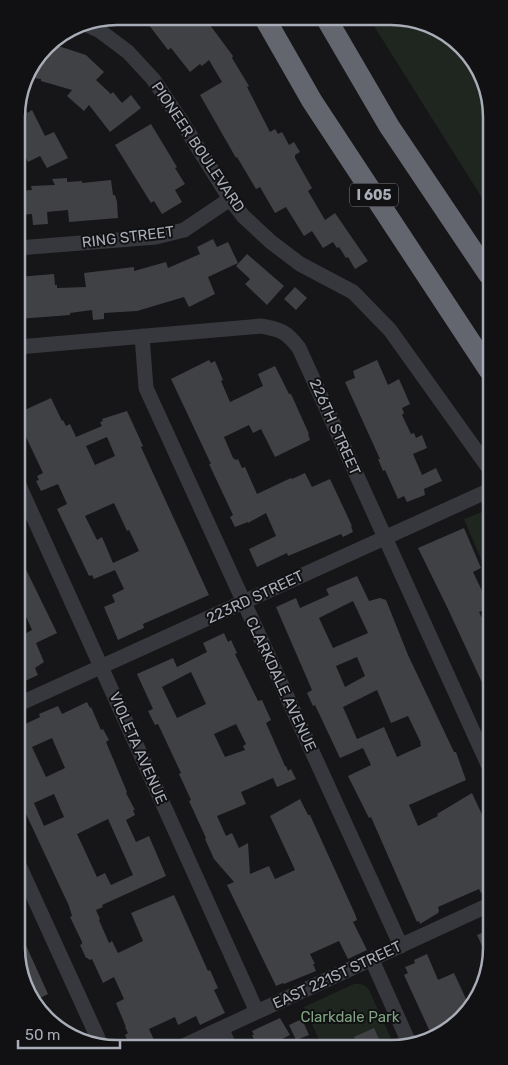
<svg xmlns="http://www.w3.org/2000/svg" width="508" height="1065" viewBox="0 0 508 1065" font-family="Rubik,sans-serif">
<rect width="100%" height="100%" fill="#161618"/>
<path fill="#1e261f" d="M369 18H411L458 41 488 90 489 209Z
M490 509V580L464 519Z
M354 984C361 984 365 984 369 990L394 1045 322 1046 304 1007Z"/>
<path fill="#404145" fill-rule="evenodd" d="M142 16 204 17 233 56 232 58 249 86 247 87 270 132 275 129 278 134 282 132 289 145 294 142 300 152 295 155V158L312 188 308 191 325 220 335 213 368 261 355 269 348 257 346 258 339 247 337 248 333 242 323 248 312 231 304 236 286 207 275 213 260 187 256 189 237 157 236 158 200 95 222 82 209 60 202 66 200 64 190 72 171 48 168 50Z
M49 43 86 55 104 72 96 80 111 94 113 92 122 103 131 95 141 108 110 132 89 105 84 111 67 96 72 90 41 81V79L25 77 27 72Z
M19 96 27 113 32 110 45 136 54 132 68 158 47 168 40 156 28 162 17 140V104Z
M151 124 177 167 175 168 185 184 175 190 182 202 162 214 154 201 151 203 115 145Z
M67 178V182L82 181V183L111 180 113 195H115L117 202 118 218 69 222 68 210 47 212 48 224 33 225 32 214 18 215 17 191 32 190 31 186 55 185 52 179Z
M213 239 217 247 228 242 238 263 208 277 215 294 189 307 184 297 137 311 104 313V319L93 320 92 310 70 313V315L18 319V277L54 274 55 285H57V288L86 287 84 273 134 267V271L166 262 168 268 200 254 197 247Z
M247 254 284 286 267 305 245 284 250 279 236 266Z
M295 287 307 298 296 310 284 299Z
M209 360 211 363 215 361 223 380 221 381 230 402 263 386 258 374 275 366 289 394H291L309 434H308L310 440 275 457 261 429 253 433 249 425 224 437 233 458 236 460 238 459 242 468 245 467 257 494 291 478 292 479 305 473 312 487 330 479 352 526H351L353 532 343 537 341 534 288 556 287 553 257 567 249 549 276 536 266 513 248 523V522L235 527 230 517 233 515 209 464H211L171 379Z
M377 360 388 385 399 379 410 404 402 408 404 413 402 415 411 434 414 433 416 438 422 435 427 448 413 454 422 475 436 468 442 481 424 489 425 495 407 502 404 496 398 499 385 470 383 471 378 459H380L345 382 355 378 353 371Z
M51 398 62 421 63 420 66 426 70 424 76 437 102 426 100 422 103 421 102 419 127 411 143 446 141 447 209 595 143 624 144 628 118 640 104 607 115 602 112 595 124 589 115 570 94 579 92 575 89 576 57 509 67 504 58 484 41 491 36 481 39 480 37 476 43 473 18 420V413ZM107 437 115 456 95 465 86 446ZM114 503 127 531 129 530 139 551 113 563 102 537 97 540 85 516Z
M464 528 481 568 473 572 484 595 490 592V607L479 612 490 634 491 702 448 609 418 548Z
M18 553 57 633 36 643 44 662 35 668 38 675 25 681 19 669V637L32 630 19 601Z
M357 576 369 601 380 598 386 600 408 655 445 733 454 752H456L466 780 409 805 418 826 438 816 437 814 472 793 491 834V888L481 893 479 889 438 907 439 911 438 913 420 924 419 921 417 922 371 817 369 818 348 776 371 765 363 748 340 758 315 705 313 706 307 693 312 690 276 607 296 598 300 608 329 595 326 589ZM353 601 368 633 333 648 319 618ZM357 657 365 676 345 687 336 666ZM377 690 391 723 408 716 421 743H420L421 746 397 757 384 727 357 739 343 707Z
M224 633 228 642 231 640 237 653 235 654 258 701 262 700 271 720 266 723 285 766H286L288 771 291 769 296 779 277 787 273 778 241 792 246 804 217 816 226 836 232 833 239 848 248 843 250 874 269 866 275 879 295 870 270 816 300 799 308 815H310L355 914 357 920 353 922 367 950 348 959 339 941 310 954 315 964H313L316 971 284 984 283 983 276 986 227 885 234 882 214 859 205 839 206 838 189 801 191 800 179 774 181 773 158 724 155 725 148 711 153 709 137 674 173 658 177 667 207 652 203 643ZM191 672 206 704 177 718 162 687ZM236 724 246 744 243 746 245 750 225 757 214 734Z
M87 702 90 708 91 707 101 730 103 729 109 740 106 742 127 792 126 793 135 810H133L135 815 126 820 136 842 149 836 166 876 102 905 103 907 96 910 100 919 99 920 109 943 112 941 118 953 143 941 131 913 174 895 208 971 210 970 218 988 214 990 225 1013 200 1025 196 1016 178 1025 175 1017 149 1029 154 1040 139 1047H130L125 1035 128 1033 125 1027H126L116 1003 124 999 114 977 103 983 92 959 89 960 88 958H86L80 945 82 944V942L70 917 72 916 69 906 19 799V792L25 789 19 776V727L40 717 39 714 58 706 62 714ZM52 738 65 768 46 777 32 747ZM54 794 64 817 44 826 34 803ZM108 819 133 875 111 885 105 873 97 877 77 834Z
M491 929 492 955 489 961 477 935Z
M20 932 48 994 36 1000 20 975Z
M427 954 438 980 454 973 466 999 477 994 471 1010 432 1036 404 975 408 973 405 967 415 963 414 960Z
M280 1018 290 1035 276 1042 275 1040 262 1046H257L252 1035H254L252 1031Z
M302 1019 309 1035 296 1040 289 1025Z
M374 1028 379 1039 366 1046H358L354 1037Z"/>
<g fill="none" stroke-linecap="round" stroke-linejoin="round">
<path stroke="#37383d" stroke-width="15" d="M83 23 100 31 128 52 153 79 182 122 230 199 243 216 271 242 300 264 353 292 390 330 490 470
M18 248 156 237 184 230 230 199
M142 336 146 388 401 946
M18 347 261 326C280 329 287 332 299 348L491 771
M18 483 257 1012
M19 704 490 490
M19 865 102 1047
M372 960 410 1045
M222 1029 229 1046
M183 1046 491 904"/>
<path stroke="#63666e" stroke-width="21" d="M264 17 312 101 489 370
M326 18 389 126 489 275"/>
</g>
<g text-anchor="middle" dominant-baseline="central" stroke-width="4" stroke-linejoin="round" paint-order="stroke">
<rect fill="#111113" stroke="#7b7e86" stroke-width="1" x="350" y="183.5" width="48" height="23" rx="4"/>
<g font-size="14" font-weight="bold" fill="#a8adb8">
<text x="374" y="195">I 605</text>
</g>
<g font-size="15" fill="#a8adb8" stroke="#111113">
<text transform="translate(198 147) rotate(56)">PIONEER BOULEVARD</text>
<text transform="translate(128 237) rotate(-7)">RING STREET</text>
<text transform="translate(335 427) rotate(66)">226TH STREET</text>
<text transform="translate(255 597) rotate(-25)">223RD STREET</text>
<text transform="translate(281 684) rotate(65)">CLARKDALE AVENUE</text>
<text transform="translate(138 748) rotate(66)">VIOLETA AVENUE</text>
<text transform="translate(337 975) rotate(-25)">EAST 221ST STREET</text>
</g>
<g font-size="15" fill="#7fa381" stroke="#111113">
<text x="350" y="1017">Clarkdale Park</text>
</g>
</g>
<path d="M0 0H508V1065H0ZM117 25H391A92 92 0 0 1 483 117V948A92 92 0 0 1 391 1040H117A92 92 0 0 1 25 948V117A92 92 0 0 1 117 25Z" fill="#111113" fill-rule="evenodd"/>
<path fill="none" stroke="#a8adb8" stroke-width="2.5" d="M117 25H391A92 92 0 0 1 483 117V948A92 92 0 0 1 391 1040H117A92 92 0 0 1 25 948V117A92 92 0 0 1 117 25Z"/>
<path d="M18 1040v8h102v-8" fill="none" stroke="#a8adb8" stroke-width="2.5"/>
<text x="25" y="1040" font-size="15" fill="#a8adb8" stroke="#111113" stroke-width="4" paint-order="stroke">50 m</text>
</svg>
